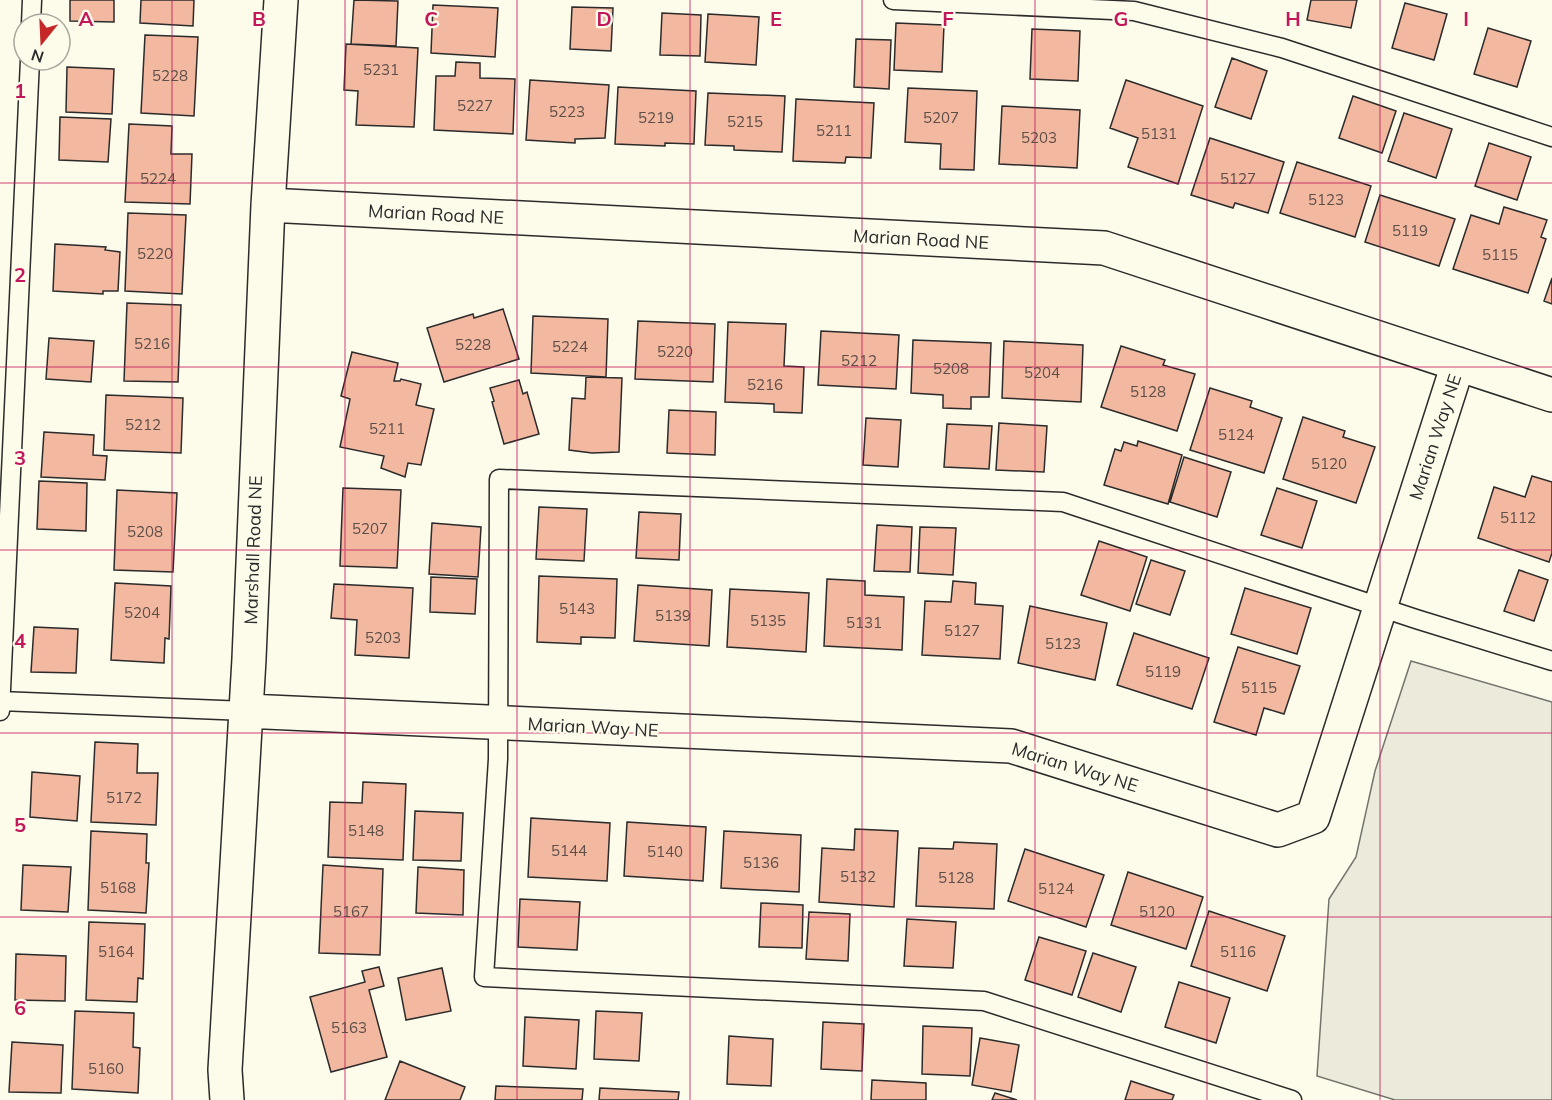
<svg xmlns="http://www.w3.org/2000/svg" width="1552" height="1100" viewBox="0 0 1552 1100" font-family="Mulish,sans-serif">
<rect width="100%" height="100%" fill="#fdfbea"/>
<path fill="#ecebdb" stroke="#74746e" stroke-width="1.5" d="M1411 661 1552 702V1100H1395L1317 1076 1329 899 1356 857 1375 771Z"/>
<path fill="#f2b8a0" stroke="#2b2b2b" stroke-width="1.5" d="M70 0H114V22L70 21Z
M141 0H194L193 26 140 23Z
M354 0 398 1 396 46 351 44Z
M1311 0H1357L1351 28 1307 20Z
M1405 3 1447 14 1434 60 1392 48Z
M433 5 498 8 495 57 431 53Z
M572 7 613 8 611 51 570 49Z
M662 13 701 15 700 56 660 55Z
M708 14 759 17 756 65 705 62Z
M896 23 944 25 942 72 894 70Z
M1488 28 1531 41 1517 87 1474 74Z
M1032 29 1080 31 1078 81 1030 79Z
M145 35 198 37 194 116 141 113Z
M856 39 891 40 889 89 854 87Z
M346 44 418 48 414 127 356 125 358 91 344 90Z
M1232 58 1267 71 1251 119 1215 107Z
M456 62 480 63V78L515 79 513 134 434 130 436 76H455Z
M67 67 114 69 112 114 66 112Z
M530 80 609 85 605 138 575 139V143L526 140Z
M1126 80 1203 106 1178 184 1128 167 1138 138 1110 128Z
M618 87 696 91 694 144 665 143V146L615 144Z
M908 88 977 91 974 170 940 169 941 144 905 142Z
M708 93 785 96 782 152 734 150V146L705 145Z
M1353 96 1396 111 1382 153 1339 138Z
M796 99 874 103 871 158 846 157 845 163 793 161Z
M1002 106 1080 110 1077 168 999 164Z
M1404 113 1452 129 1436 178 1388 161Z
M60 117 111 119 108 162 59 160Z
M129 124 172 126 171 154H192L190 204 125 202Z
M1210 138 1284 162 1268 213 1235 203 1233 208 1191 195Z
M1489 143 1531 157 1517 200 1475 186Z
M1297 162 1371 186 1355 237 1280 213Z
M1380 195 1455 219 1439 266 1365 242Z
M1504 207 1547 220 1541 237 1546 239 1528 293 1453 269 1471 215 1499 224Z
M128 213 186 215 182 294 125 291Z
M55 244 106 247 105 250 120 252 118 291H103V294L53 291Z
M1552 278V304L1544 301Z
M127 303 181 305 178 382 124 381Z
M503 309 519 359 444 382 427 328 473 314 474 318Z
M533 316 608 319 606 377 531 373Z
M638 321 715 324 713 382 635 379Z
M728 322 786 324 784 366 804 367 802 413 774 412V404L725 402Z
M821 331 899 335 896 389 818 385Z
M49 338 94 341 91 382 46 379Z
M913 340 991 343 989 397H971V409L943 408V395L911 393Z
M1004 341 1083 345 1081 402 1002 398Z
M1121 346 1165 360 1163 365 1195 374 1177 431 1101 407Z
M352 352 398 363 394 381H400L401 379 421 384 416 405 434 409 421 465 408 463 405 477 381 468 384 456 340 447 350 399 341 396Z
M586 377 622 378 619 452 592 453 569 450 572 398 585 399Z
M519 380 523 394 527 392 539 434 504 444 492 402 494 401 490 388Z
M1210 388 1252 401 1250 407 1282 418 1264 473 1190 450Z
M106 395 183 398 181 453 104 450Z
M669 410 716 412 715 455 667 453Z
M1303 417 1345 431 1343 437 1375 447 1356 503 1283 479Z
M866 418 901 420 898 467 863 465Z
M999 423 1047 426 1044 472 996 470Z
M947 424 992 426 989 469 944 467Z
M44 432 94 435 93 455 107 456 105 480 41 477Z
M1138 441 1182 455 1168 504 1104 485 1115 449 1121 451 1124 442 1137 446Z
M1184 457 1231 472 1217 517 1170 502Z
M1532 476 1552 482V553L1549 562 1478 538 1494 487 1525 497Z
M39 481 87 483 86 531 37 529Z
M343 488 401 490 397 568 340 566Z
M1277 488 1317 501 1302 548 1261 535Z
M117 490 177 493 173 572 114 570Z
M539 507 587 509 584 561 536 559Z
M639 512 681 514 679 560 636 558Z
M432 523 481 527 478 577 429 574Z
M877 525 912 527 910 572 874 571Z
M920 527 956 528 953 575 918 573Z
M1099 541 1147 557 1130 611 1081 595Z
M1151 560 1185 571 1170 615 1136 604Z
M1519 570 1548 580 1534 621 1504 611Z
M539 576 617 579 615 638 581 637V644L537 642Z
M431 577 477 579 475 614 430 612Z
M827 579 865 581V595L904 597 902 650 824 646Z
M953 581 976 583 975 604 1003 606 1000 659 922 655 925 601 951 602Z
M115 583 171 586 169 639 165 638 164 663 111 660Z
M334 584 413 588 409 658 355 655 357 620 331 618Z
M638 585 712 590 709 646 634 641Z
M1245 588 1311 608 1297 654 1231 634Z
M730 589 809 593 806 652 727 647Z
M1030 606 1107 623 1095 680 1018 663Z
M34 627 78 629 76 673 31 672Z
M1134 633 1209 658 1192 709 1117 685Z
M1238 647 1300 666 1284 714 1264 708 1256 735 1214 722Z
M95 742 138 744 137 773H158L156 825 91 822Z
M32 772 80 776 77 821 30 817Z
M363 782 406 784 403 860 328 857 330 802 362 803Z
M415 811 463 813 461 861 413 860Z
M531 818 610 823 607 881 528 877Z
M627 822 706 827 703 881 624 876Z
M855 829 898 831 894 907 819 902 822 848 854 850Z
M91 831 147 834 146 863H149L146 913 88 910Z
M724 831 801 835 799 892 721 888Z
M954 842 997 844 994 909 916 906 919 848 953 849Z
M1025 849 1104 875 1086 927 1008 901Z
M23 865 71 867 68 912 21 910Z
M323 865 383 869 380 955 319 953Z
M418 867 464 870 463 915 416 913Z
M1128 872 1203 897 1186 949 1111 925Z
M520 899 580 902 577 950 518 947Z
M761 903 803 905 802 948 759 947Z
M1209 911 1285 936 1267 991 1191 966Z
M809 912 850 914 848 961 806 959Z
M907 919 956 922 953 968 904 966Z
M89 922 145 924 143 979 138 978 137 1002 86 1000Z
M1039 937 1086 951 1072 995 1025 980Z
M1093 953 1136 967 1121 1012 1078 997Z
M16 954 66 956 65 1001 15 1000Z
M379 967 384 986 369 990 387 1057 331 1072 310 997 365 982 362 971Z
M442 968 451 1011 406 1020 398 978Z
M1179 982 1230 998 1216 1043 1165 1027Z
M75 1011 134 1013 133 1047 140 1048 138 1093 72 1089Z
M596 1011 642 1013 639 1061 594 1059Z
M525 1017 579 1020 576 1069 523 1066Z
M823 1022 864 1024 862 1071 821 1069Z
M923 1026 972 1028 970 1076 922 1074Z
M729 1036 773 1039 771 1086 727 1084Z
M980 1038 1019 1045 1011 1092 972 1085Z
M12 1042 63 1045 61 1093 9 1092Z
M400 1061 465 1087 460 1100H385Z
M872 1080 926 1083V1100H871Z
M1131 1081 1174 1095 1172 1100H1125Z
M496 1086 583 1089 582 1100H495Z
M600 1088 679 1092 678 1100H599Z
M995 1093 1017 1100H992Z"/>
<g fill="none" stroke-linecap="round" stroke-linejoin="round">
<g stroke="#2b2b2b" stroke-width="21">
<path id="lane" d="M893 0 1134 11 1282 48 1552 137
M31 24 32 0
M0 701 246 711
M0 711 30 60
M1292 1100 984 1001 484 977 498 759 499 479 1063 502 1416 619 1552 661"/>
</g>
<g stroke="#2b2b2b" stroke-width="36">
<path id="street" d="M268 205 1104 248 1552 395
M246 711 1011 746 1278 830 1313 817 1458 364
M227 1100 225 1070 249 659 268 205 281 0"/>
</g>
<use href="#lane" stroke="#fdfbea" stroke-width="18"/>
<use href="#street" stroke="#fdfbea" stroke-width="33"/>
</g>
<path fill="none" stroke="#c2185b" stroke-width="1.5" stroke-opacity="0.55" d="M172 0V1100M345 0V1100M517 0V1100M690 0V1100M862 0V1100M1035 0V1100M1207 0V1100M1380 0V1100M0 183H1552M0 367H1552M0 550H1552M0 733H1552M0 917H1552"/>
<g text-anchor="middle" dominant-baseline="central" stroke-width="4.5" stroke-linejoin="round" paint-order="stroke">
<g font-size="15" fill="#5d4e48">
<text x="381" y="69">5231</text>
<text x="170" y="75">5228</text>
<text x="475" y="105">5227</text>
<text x="567" y="111">5223</text>
<text x="656" y="117">5219</text>
<text x="941" y="117">5207</text>
<text x="745" y="121">5215</text>
<text x="834" y="130">5211</text>
<text x="1159" y="133">5131</text>
<text x="1039" y="137">5203</text>
<text x="158" y="178">5224</text>
<text x="1238" y="178">5127</text>
<text x="1326" y="199">5123</text>
<text x="1410" y="230">5119</text>
<text x="155" y="253">5220</text>
<text x="1500" y="254">5115</text>
<text x="152" y="343">5216</text>
<text x="473" y="344">5228</text>
<text x="570" y="346">5224</text>
<text x="675" y="351">5220</text>
<text x="859" y="360">5212</text>
<text x="951" y="368">5208</text>
<text x="1042" y="372">5204</text>
<text x="765" y="384">5216</text>
<text x="1148" y="391">5128</text>
<text x="143" y="424">5212</text>
<text x="387" y="428">5211</text>
<text x="1236" y="434">5124</text>
<text x="1329" y="463">5120</text>
<text x="1518" y="517">5112</text>
<text x="370" y="528">5207</text>
<text x="145" y="531">5208</text>
<text x="577" y="608">5143</text>
<text x="142" y="612">5204</text>
<text x="673" y="615">5139</text>
<text x="768" y="620">5135</text>
<text x="864" y="622">5131</text>
<text x="962" y="630">5127</text>
<text x="383" y="637">5203</text>
<text x="1063" y="643">5123</text>
<text x="1163" y="671">5119</text>
<text x="1259" y="687">5115</text>
<text x="124" y="797">5172</text>
<text x="366" y="830">5148</text>
<text x="569" y="850">5144</text>
<text x="665" y="851">5140</text>
<text x="761" y="862">5136</text>
<text x="858" y="876">5132</text>
<text x="956" y="877">5128</text>
<text x="118" y="887">5168</text>
<text x="1056" y="888">5124</text>
<text x="351" y="911">5167</text>
<text x="1157" y="911">5120</text>
<text x="116" y="951">5164</text>
<text x="1238" y="951">5116</text>
<text x="349" y="1027">5163</text>
<text x="106" y="1068">5160</text>
</g>
<g font-size="18" fill="#2b2b2b" stroke="#fdfbea">
<text transform="translate(436 214) rotate(3)">Marian Road NE</text>
<text transform="translate(921 239) rotate(3)">Marian Road NE</text>
<text transform="translate(1435 437) rotate(-72)">Marian Way NE</text>
<text transform="translate(253 550) rotate(-88)">Marshall Road NE</text>
<text transform="translate(593 727) rotate(3)">Marian Way NE</text>
<text transform="translate(1075 767) rotate(17)">Marian Way NE</text>
</g>
</g>
<g font-size="20" text-anchor="middle" font-weight="bold" fill="#c2185b" stroke="#fdfbea" stroke-width="4.5" stroke-linejoin="round" paint-order="stroke">
<text x="86" y="26">A</text>
<text x="259" y="26">B</text>
<text x="431" y="26">C</text>
<text x="604" y="26">D</text>
<text x="776" y="26">E</text>
<text x="948" y="26">F</text>
<text x="1121" y="26">G</text>
<text x="1293" y="26">H</text>
<text x="1466" y="26">I</text>
<text x="20" y="98">1</text>
<text x="20" y="282">2</text>
<text x="20" y="465">3</text>
<text x="20" y="648">4</text>
<text x="20" y="832">5</text>
<text x="20" y="1015">6</text>
</g>
<g transform="translate(42 42) rotate(198)"><circle r="28" fill="#fdfbea" stroke="#a9a89e" stroke-width="1.5"/>
<path d="M0-4.5L10 22L0 15L-10 22Z" fill="#c62828"/>
<text y="-9" font-size="16" font-weight="bold" text-anchor="middle" fill="#2b2b2b">N</text>
</g>
</svg>
